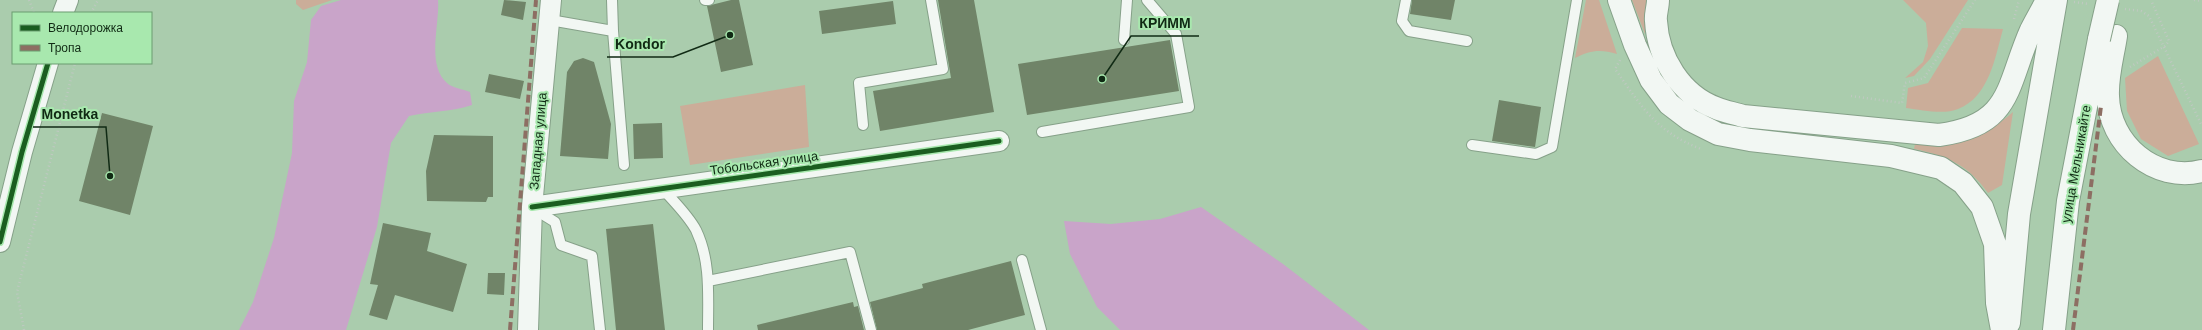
<svg xmlns="http://www.w3.org/2000/svg" width="2202" height="330" viewBox="0 0 2202 330" font-family="Helvetica,sans-serif">
<rect width="100%" height="100%" fill="#aaccad"/>
<path fill="#cbad99" d="M296 0H332L303 10 296 4Z
M1586 0H1599L1617 54C1601 49 1590 50 1575 58Z
M1632 0H1647L1645 34Z
M1903 0H1968L1930 59 1914 76 1905 78 1923 62 1928 46 1926 23Z
M1962 28 2003 29C1995 58 1989 97 1958 109 1944 115 1922 110 1906 108L1908 88 1928 83Z
M2158 56 2199 144 2168 156 2141 139 2127 111 2125 78Z
M805 85 809 147 690 165 680 106Z
M2013 112 2002 185 1988 193C1968 165 1948 156 1914 149L1915 144C1956 148 1982 139 2013 112Z"/>
<path fill="#c9a4c9" d="M341 0H438C440 24 426 65 447 83 452 88 463 89 470 92L472 105C452 112 430 111 409 116L391 143 377 227 346 330H239L253 302 274 238 292 153 294 101 307 62 311 20 321 6Z
M1201 207 1283 264 1369 330H1120L1097 307 1070 254 1064 221 1111 224 1160 219Z"/>
<path fill="#708468" d="M504 0 526 2 523 20 501 15Z
M731 0H739L753 65 721 72 707 6Z
M938 0H974L994 112 880 131 873 91 951 78Z
M1412 0H1455L1451 20 1410 14Z
M893 1 896 24 822 34 819 11Z
M1170 40 1179 91 1027 115 1018 64Z
M583 58 594 62 611 124 608 159 560 156 567 72 574 61Z
M489 74 524 81 520 99 485 92Z
M1499 100 1541 107 1535 147 1492 141Z
M102 113 153 126 130 215 79 201Z
M662 123 663 158 634 159 633 124Z
M434 135 493 136V197H488L486 202 427 201 426 171Z
M383 223 431 233 427 251 467 264 453 312 395 295 387 320 369 315 378 285 370 284Z
M653 224 665 330H616L606 229Z
M1011 261 1025 315 968 330H877L870 302 923 288 922 284Z
M488 273H505L504 295 487 294Z
M853 302 854 307 858 306 864 330H758L757 325Z"/>
<g fill="none" stroke-linecap="round" stroke-linejoin="round">
<g stroke="#86a189" stroke-width="12">
<path id="service" d="M612 0 613 31 624 165
M705 0H709
M1406 0 1402 21 1409 31 1467 41
M550 20 613 31
M1124 40 1127 0
M863 125 859 83 943 69 931 0
M1042 132 1189 107 1176 34 1147 0
M1472 145 1536 154 1552 147 1577 0
M663 189C674 202 688 215 696 230 711 261 708 296 708 330
M534 209 555 222 561 245 592 256 600 330
M1022 260 1041 330
M708 281 850 252 871 330"/>
</g>
<g stroke="#86a189" stroke-width="22">
<path id="minor" d="M63 13 68 0
M532 207 999 141
M0 242 22 152 48 63
M528 330 532 207 551 0"/>
</g>
<g stroke="#86a189" stroke-width="24">
<path id="secondary" d="M1619 0 1635 45 1651 80 1669 104 1690 120 1718 134 1750 140 1891 156 1941 168 1963 183 1982 207 1995 244 1997 303 2002 330
M1658 0C1658 7 1655 15 1656 21 1658 58 1681 95 1716 108 1725 112 1734 113 1743 116L1939 135C2013 125 2006 86 2031 30 2036 20 2042 10 2047 0
M2116 36C2113 56 2107 76 2108 96 2109 144 2155 183 2202 171
M2009 323 2019 214 2056 0
M2054 330 2068 201 2099 39"/>
</g>
<path stroke="#bfc9c1" stroke-width="2.5" stroke-dasharray="1 3" stroke-linecap="butt" d="M29 0 34 13
M2194 0 2202 1
M2074 2 2089 4
M2125 9 2141 11 2149 16 2202 126
M91 13 98 0
M2014 19 2019 0
M1620 60 1615 69C1642 107 1655 131 1701 149
M2130 67 2165 46 2169 41 2151 0
M1851 96 1902 103 1905 83 1924 78 1975 0
M24 330 17 292 75 63"/>
<use href="#service" stroke="#f2f7f3" stroke-width="10"/>
<use href="#minor" stroke="#f2f7f3" stroke-width="20"/>
<use href="#secondary" stroke="#f2f7f3" stroke-width="22"/>
<g stroke="#86a189" stroke-width="24" stroke-linecap="butt">
<path id="secondary-bridge" d="M2099 39 2108 0"/>
</g>
<use href="#secondary-bridge" stroke="#f2f7f3" stroke-width="22"/>
<path stroke="#8d6e63" stroke-width="4" stroke-dasharray="8 4" stroke-linecap="butt" d="M510 330 536 0
M2073 330 2101 106"/>
<g stroke="#a8e8ae" stroke-width="8">
<path id="cycleway" d="M532 207 999 141
M0 242 22 152 48 63"/>
</g>
<use href="#cycleway" stroke="#1b5e20" stroke-width="5"/>
</g>
<g text-anchor="middle" dominant-baseline="central" stroke-width="4" stroke-linejoin="round" paint-order="stroke">
<g font-size="13" fill="#102a14" stroke="#a8e8ae">
<text transform="translate(538 141) rotate(-85)">Западная улица</text>
<text transform="translate(764 163) rotate(-8)">Тобольская улица</text>
<text transform="translate(2076 164) rotate(-80)">улица Мельникайте</text>
</g>
</g>
<path fill="none" stroke="#102a14" stroke-width="1.5" d="M1102 79L1131 36H1199M730 35L673 57H607M110 176L106 127H33"/>
<g fill="#102a14" stroke="#a8e8ae" stroke-width="1.5">
<circle cx="1102" cy="79" r="4"/>
<circle cx="730" cy="35" r="4"/>
<circle cx="110" cy="176" r="4"/>
</g>
<g font-size="14" text-anchor="middle" font-weight="bold" fill="#102a14" stroke="#a8e8ae" stroke-width="4" stroke-linejoin="round" paint-order="stroke">
<text x="1165" y="28">КРИММ</text>
<text x="640" y="49">Kondor</text>
<text x="70" y="119">Monetka</text>
</g>
<rect x="12" y="12" width="140" height="52" fill="#a8e8ae" stroke="#6b9c70"/>
<rect x="20" y="25" width="20" height="6" fill="#1b5e20" stroke="#6b9c70"/>
<text x="48" y="32" font-size="12" fill="#102a14">Велодорожка</text>
<rect x="20" y="45" width="20" height="6" fill="#8d6e63" stroke="#6b9c70"/>
<text x="48" y="52" font-size="12" fill="#102a14">Тропа</text>
</svg>
